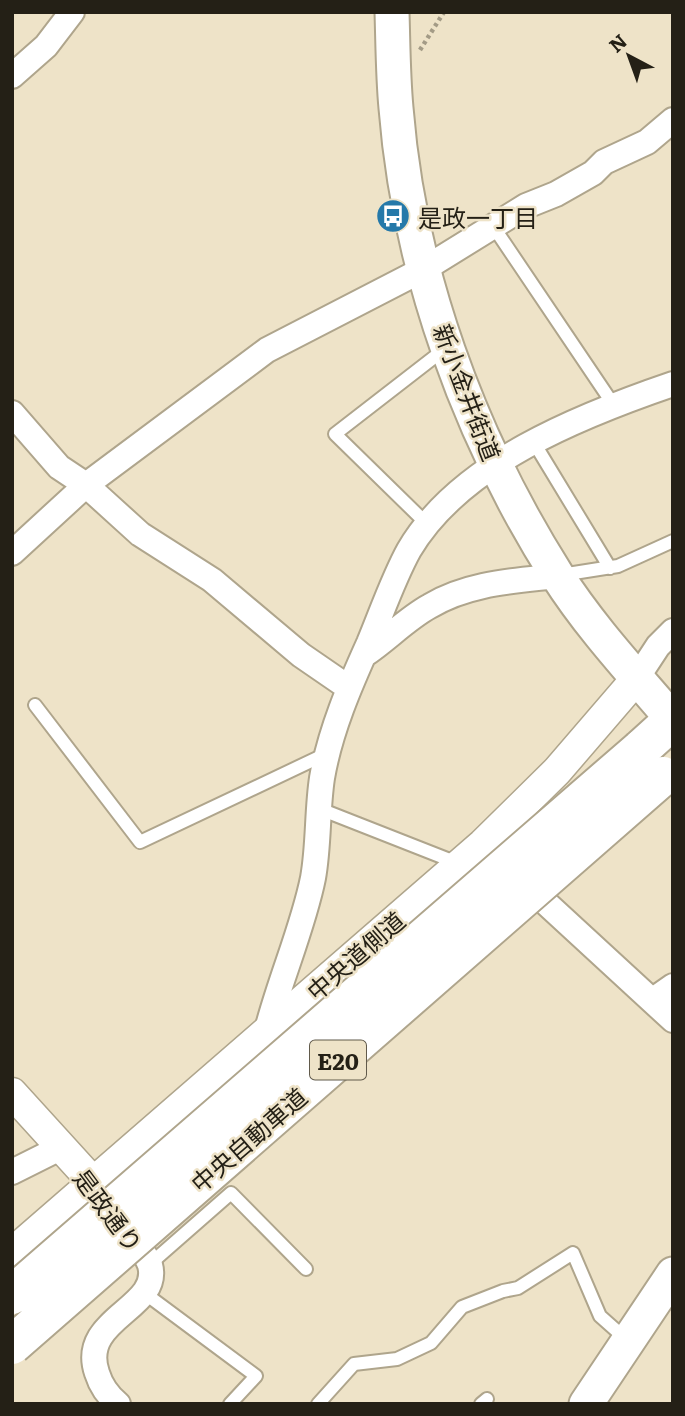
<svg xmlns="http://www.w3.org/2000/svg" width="685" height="1416" viewBox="0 0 685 1416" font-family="Literata,'Noto Sans JP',serif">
<rect width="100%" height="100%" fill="#eee3c8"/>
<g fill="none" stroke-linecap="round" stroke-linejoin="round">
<g stroke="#afa58c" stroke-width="16">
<path id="service" d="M493 226 613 404
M533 441 610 568
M427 524 335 434 446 348
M561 575 618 566 673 541
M35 705 140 842 328 753
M320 809 460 864
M150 1264 231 1193 306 1269
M143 1292 256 1376 230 1404
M318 1404 354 1364 397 1359 431 1343 462 1307 503 1291 518 1288 573 1253 600 1316 627 1340
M481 1404 487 1399"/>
</g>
<g stroke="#afa58c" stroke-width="28">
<path id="minor" d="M12 76 46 46 72 12
M12 413 59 467 86 485 140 534 212 580 301 655 349 688
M12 553 86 485 267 350 424 269 526 206 556 194 593 173 604 162 647 142 673 120
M364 655C387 640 406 619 430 606 468 583 514 581 557 576
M637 678 658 646 673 631
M522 881 673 1020
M653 1000 673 986
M267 1030C280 979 303 928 313 878 319 845 317 811 322 778 330 731 350 685 369 643 382 612 393 579 409 550 460 463 582 415 673 384
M12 1172 60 1148
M118 1404C107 1395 101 1386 97 1373 78 1318 162 1309 150 1265 146 1253 132 1239 125 1229"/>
</g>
<g stroke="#afa58c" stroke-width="33">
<path id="tertiary" d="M12 1093 93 1182
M12 1253 483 844 557 771 637 678"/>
</g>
<g stroke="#afa58c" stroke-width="37">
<path id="secondary" d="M392 12C393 44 393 76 396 108 409 272 469 436 557 575 590 627 633 673 673 720
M586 1404 673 1274"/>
</g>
<g stroke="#afa58c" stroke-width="42">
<path id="motorway" d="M641 749 673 720"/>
</g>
<path stroke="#a39b86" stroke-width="4.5" stroke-dasharray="3.5 3.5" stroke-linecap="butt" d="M420 50 444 12"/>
<use href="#service" stroke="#fff" stroke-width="12"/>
<use href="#minor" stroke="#fff" stroke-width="24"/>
<use href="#tertiary" stroke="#fff" stroke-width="30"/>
<use href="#secondary" stroke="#fff" stroke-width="33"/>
<use href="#motorway" stroke="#fff" stroke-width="38"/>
<g stroke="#afa58c" stroke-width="42" stroke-linecap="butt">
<path id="motorway-bridge" d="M12 1295 641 749
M12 1345 663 776"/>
</g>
<use href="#motorway-bridge" stroke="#fff" stroke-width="38"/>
</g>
<defs>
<g id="bus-disc" transform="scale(1.75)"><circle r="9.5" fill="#2579a9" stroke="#eee3c8"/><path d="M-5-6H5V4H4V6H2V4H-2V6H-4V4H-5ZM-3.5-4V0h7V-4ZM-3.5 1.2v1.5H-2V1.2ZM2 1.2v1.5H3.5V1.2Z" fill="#fff"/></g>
</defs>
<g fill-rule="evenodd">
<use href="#bus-disc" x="393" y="216"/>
</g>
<g text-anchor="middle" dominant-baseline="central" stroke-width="5" stroke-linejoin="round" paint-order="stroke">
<rect fill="#eee3c8" stroke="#615a4b" stroke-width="2" x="310" y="1040.5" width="56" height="39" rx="5"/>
<g font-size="23" font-weight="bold" fill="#242016">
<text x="338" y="1060">E20</text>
</g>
<g font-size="24" fill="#242016" stroke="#eee3c8" text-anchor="start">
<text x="418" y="216">是政一丁目</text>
</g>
<g font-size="24" fill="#242016" stroke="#eee3c8">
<text transform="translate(468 392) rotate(69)">新小金井街道</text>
<text transform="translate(355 955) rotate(-41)">中央道側道</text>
<text transform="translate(248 1139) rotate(-41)">中央自動車道</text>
<text transform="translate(109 1210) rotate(53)">是政通り</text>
</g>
</g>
<rect width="685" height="1416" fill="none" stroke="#242016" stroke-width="28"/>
<g transform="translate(629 56) rotate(319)" stroke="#eee3c8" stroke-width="5" paint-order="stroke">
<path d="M0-5L12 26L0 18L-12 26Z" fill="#242016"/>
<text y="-10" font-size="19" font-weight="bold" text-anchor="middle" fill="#242016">N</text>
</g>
</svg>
